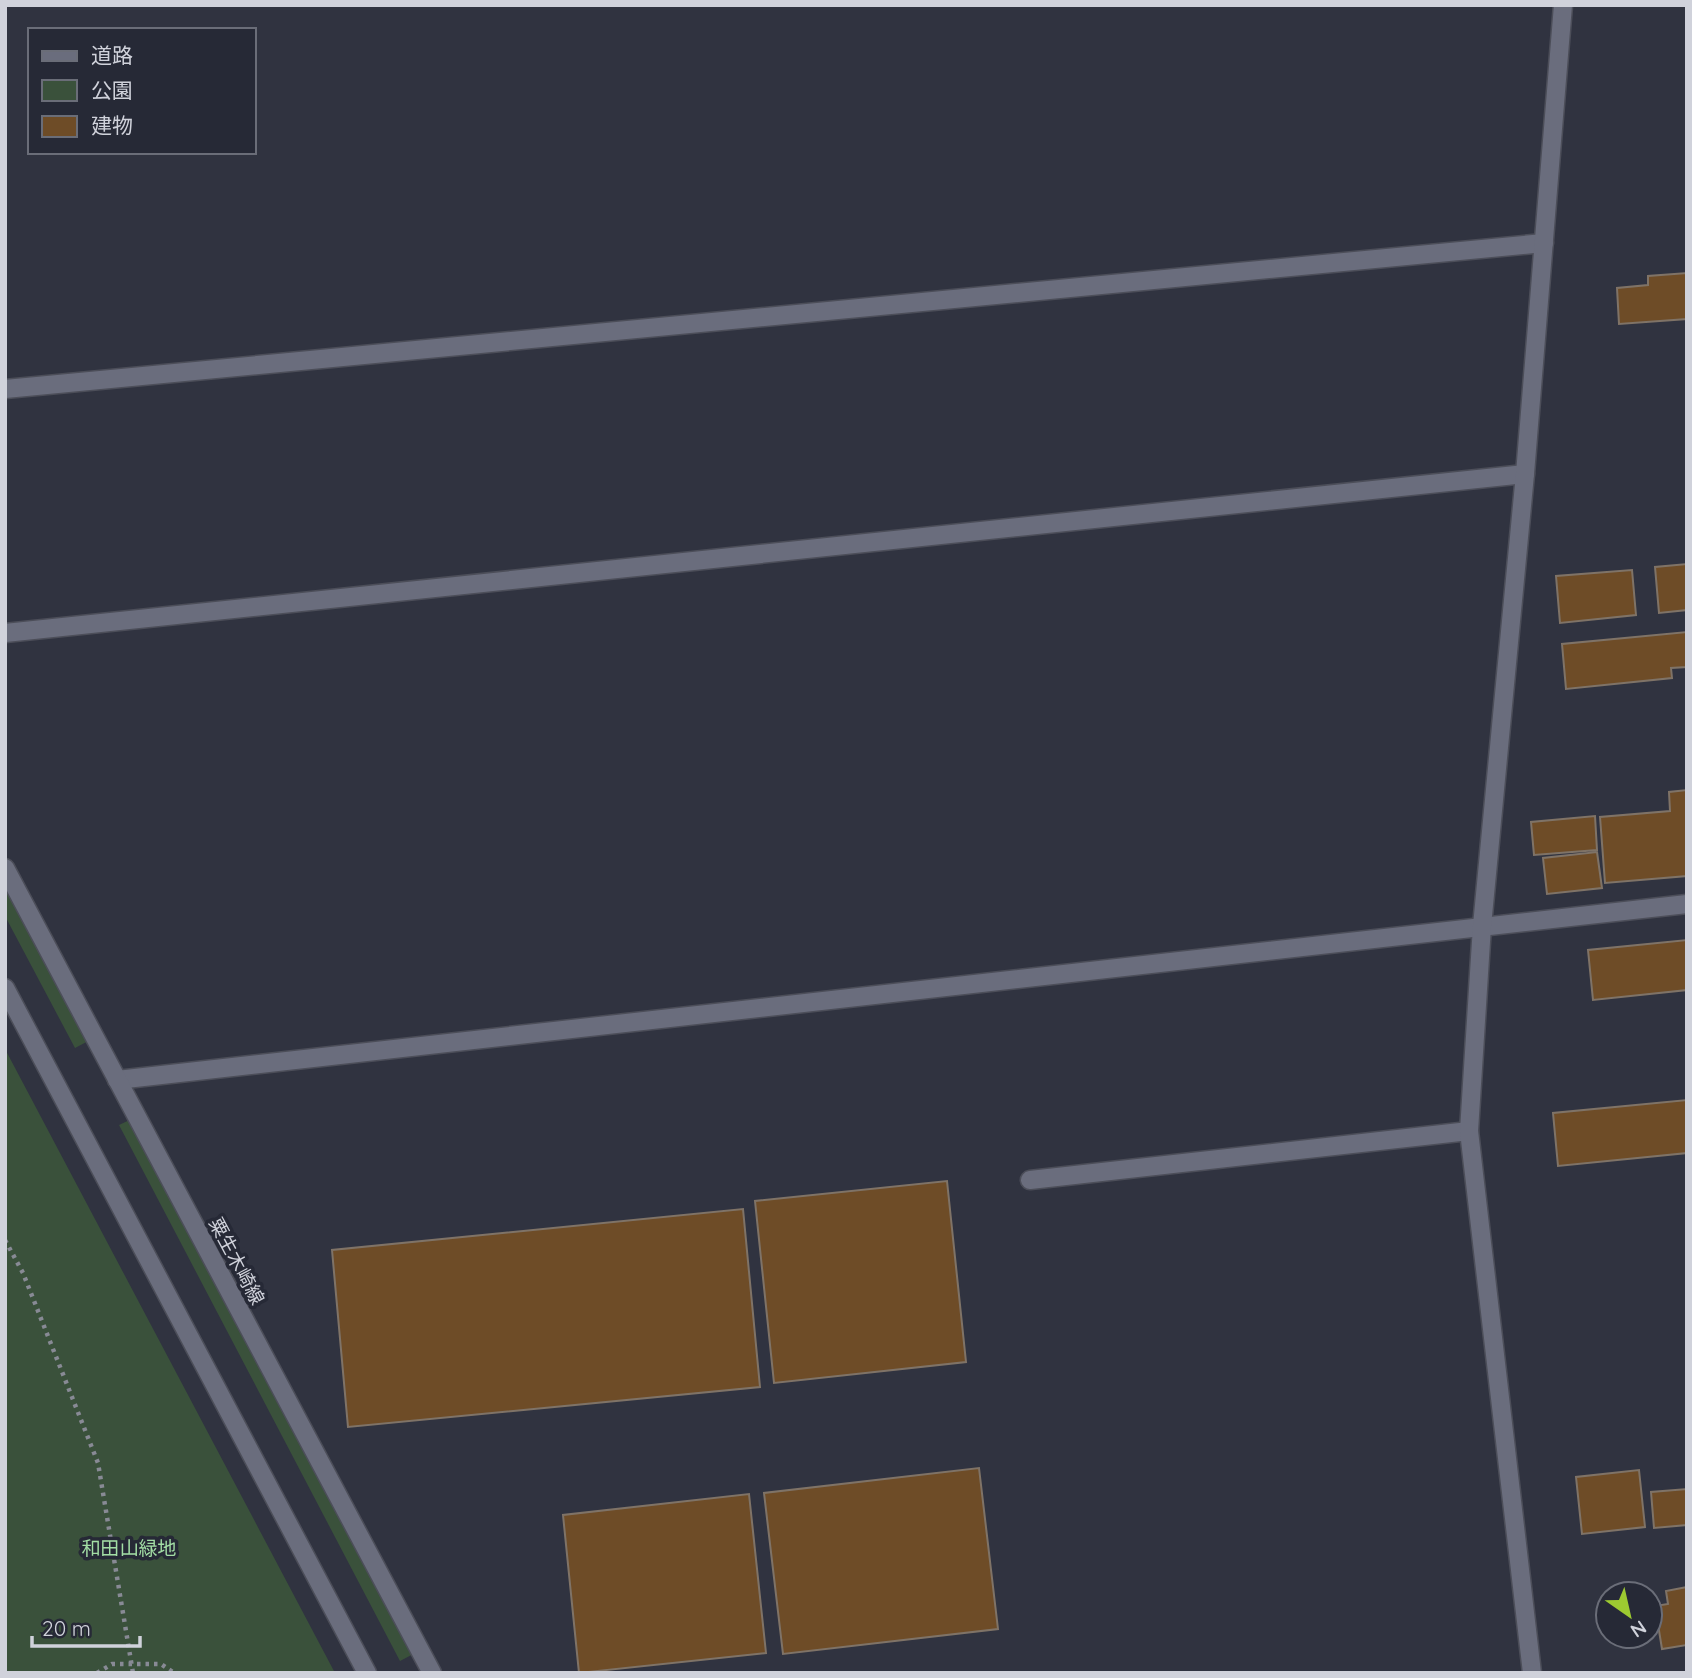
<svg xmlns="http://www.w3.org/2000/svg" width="1692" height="1678" viewBox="0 0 1692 1678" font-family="Quicksand,'Noto Sans JP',sans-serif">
<rect width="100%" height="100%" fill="#303340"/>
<path fill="#3a513b" d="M5 869 94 1038 75 1048 5 916Z
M5 1049 335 1673H5Z
M138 1116 421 1650 400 1661 119 1125Z"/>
<path fill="#6e4c27" stroke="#7f7367" stroke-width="2" d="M1687 273V319L1619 324 1617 288 1648 285V276Z
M1687 564V610L1659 613 1655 567Z
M1632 570 1636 615 1560 623 1556 576Z
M1687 632V667L1671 668 1672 678 1566 689 1562 644Z
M1687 790V876L1605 883 1600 817 1670 811 1669 792Z
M1595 816 1597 850 1534 855 1531 822Z
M1597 852 1602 888 1547 894 1543 858Z
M1687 940V990L1593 1000 1588 950Z
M1687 1100V1153L1558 1166 1553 1113Z
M947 1181 966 1362 774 1383 755 1201Z
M743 1209 760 1387 348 1427 332 1250Z
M979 1468 998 1629 783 1654 764 1493Z
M1639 1470 1645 1527 1582 1534 1576 1477Z
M1687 1489V1525L1654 1528 1651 1492Z
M749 1494 766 1653 579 1673 563 1515Z
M1687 1587V1645L1662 1649 1655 1606 1668 1604 1666 1591Z"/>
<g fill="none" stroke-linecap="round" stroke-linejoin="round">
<g stroke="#4c4e59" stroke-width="21">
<path id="street" d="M5 389 1544 243
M5 633 1525 474
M117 1080 1687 904
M1030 1180 1469 1131"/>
</g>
<g stroke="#4c4e59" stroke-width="21">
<path id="secondary" d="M5 868 432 1673
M5 988 367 1673
M1532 1673 1469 1131 1482 926 1525 474 1563 5"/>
</g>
<path stroke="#888a95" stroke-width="4.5" stroke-dasharray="3.5 5" stroke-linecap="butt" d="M5 1240 23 1273 98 1463 133 1673
M97 1673 112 1664H161L174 1673"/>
<use href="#street" stroke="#6a6d7d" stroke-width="18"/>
<use href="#secondary" stroke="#6a6d7d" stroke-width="18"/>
</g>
<g text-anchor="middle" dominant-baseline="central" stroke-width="7" stroke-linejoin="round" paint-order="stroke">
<g font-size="19" fill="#d0d2db" stroke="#262936">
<text transform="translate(237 1261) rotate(62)">粟生木崎線</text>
</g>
<g font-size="19" fill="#a3dea5" stroke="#262936">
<text x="129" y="1548">和田山緑地</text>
</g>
</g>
<rect width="1692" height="1678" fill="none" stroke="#d0d2db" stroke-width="14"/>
<rect x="28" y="28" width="228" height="126" fill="#262936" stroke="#6a6d78" stroke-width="2"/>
<rect x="42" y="51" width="35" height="10" fill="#6a6d7d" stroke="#6a6d78" stroke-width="2"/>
<text x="91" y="63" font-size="21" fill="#d0d2db">道路</text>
<rect x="42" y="80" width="35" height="21" fill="#3a513b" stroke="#6a6d78" stroke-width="2"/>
<text x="91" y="98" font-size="21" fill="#d0d2db">公園</text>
<rect x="42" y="116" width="35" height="21" fill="#6e4c27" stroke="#6a6d78" stroke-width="2"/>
<text x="91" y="133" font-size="21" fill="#d0d2db">建物</text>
<g transform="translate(1629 1615) rotate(146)"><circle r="33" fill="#262936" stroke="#6a6d78" stroke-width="2"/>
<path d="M0-5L12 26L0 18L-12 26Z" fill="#9dca31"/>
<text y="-10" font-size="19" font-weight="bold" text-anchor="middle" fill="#d0d2db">N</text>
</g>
<path d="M32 1636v10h108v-10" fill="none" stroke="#d0d2db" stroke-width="3.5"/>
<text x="42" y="1636" font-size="21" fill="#d0d2db" stroke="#262936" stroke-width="5" paint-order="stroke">20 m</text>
</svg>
